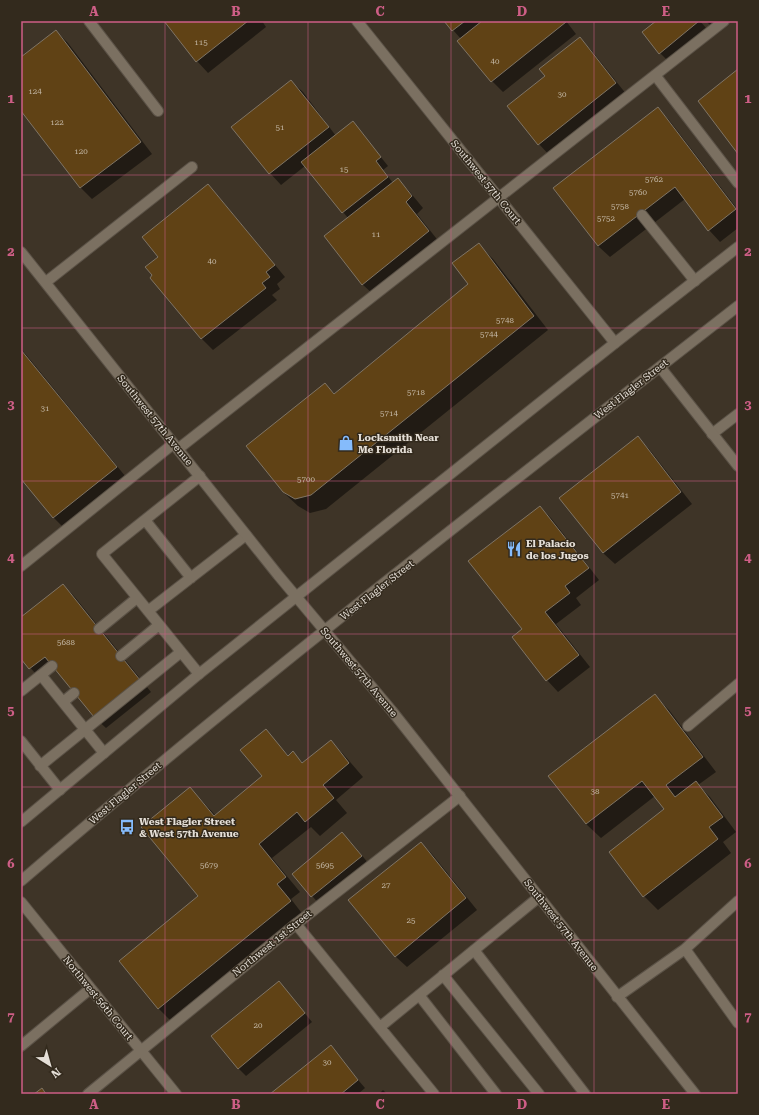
<svg xmlns="http://www.w3.org/2000/svg" width="759" height="1115" viewBox="0 0 759 1115" font-family="'Roboto Serif',serif">
<rect width="100%" height="100%" fill="#3e3427"/>
<path fill="#0007" d="M165 21H262L266 27 208 73 197 61Z
M445 21H566L576 34 503 92 492 81 461 39Z
M658 21H700L707 29 668 61 660 53Z
M706 21H716L710 25Z
M56 31 68 43 152 154 92 199 81 188 21 109V58Z
M580 38 591 50 627 95 550 156 539 144 546 77Z
M291 81 303 92 336 136 360 131 388 166 383 170 393 183 398 179 409 191 423 208 417 214 440 243 374 295 362 284 348 218 305 166 281 185 270 173Z
M658 109 669 120 738 210V228L720 242 709 230 685 199 610 257 598 246 554 188Z
M208 185 219 197 285 277 277 284 280 289 272 295 277 300 213 350 202 339 151 278 159 257Z
M479 245 493 259 548 330 326 509 310 513 298 506 283 492 325 384 335 394 470 284Z
M21 349 28 357 130 482 68 532 54 518 21 477Z
M638 438 649 449 692 504 615 564 603 553 561 498Z
M540 507 551 518 599 580 576 598 581 605 556 624 590 667 558 692 547 680 523 630Z
M63 585 74 596 151 692 106 728 94 717 55 668 41 680 21 657V619Z
M655 696 669 710 716 772 698 785 710 797 736 832 723 842 731 853 658 910 644 896 666 810 655 796 601 838 586 824Z
M266 731 289 756 293 753 304 764 331 741 345 756 363 777 336 800 347 813 320 836 311 827 272 858 300 892 291 899 304 916 173 1023 159 1009 120 961 200 896 190 788 216 816 263 776Z
M350 841 369 864 320 905 293 874Z
M421 843 432 854 477 910 407 967 395 956Z
M279 982 312 1022 246 1076 238 1068Z
M330 1047 365 1088 358 1094H271Z
M383 1090 387 1094H379Z"/>
<path fill="#604215" stroke="#7f7465" d="M164 21H248L196 62Z
M444 21H465L452 31Z
M482 21H565L566 22 491 82 457 41Z
M656 21H699L659 54 642 32Z
M56 30 141 142 80 188 21 111V57Z
M580 37 616 83 538 145 507 106 545 76 539 69Z
M738 69V154L698 101Z
M291 80 329 127 269 174 231 127Z
M658 107 736 209 708 231 675 187 598 246 553 188Z
M353 121 381 157 376 161 388 177 342 213 301 162Z
M398 178 412 196 406 202 429 231 362 285 324 236Z
M208 184 275 265 266 272 270 277 262 283 266 288 201 339 150 278 152 275 145 267 158 257 142 237Z
M479 243 534 316 311 495 295 499 283 492 246 446 325 383 334 394 468 284 452 263Z
M21 350 117 467 53 518 21 479Z
M638 436 681 492 603 553 559 498Z
M540 506 589 568 565 586 570 593 545 612 579 655 546 681 512 637 522 629 468 561Z
M63 584 140 680 94 717 45 657 29 669 21 659V617Z
M655 694 703 757 666 785 675 797 696 781 723 817 709 827 718 839 643 897 609 852 664 809 642 781 586 824 548 776Z
M266 729 288 756 293 751 302 763 331 740 349 763 323 785 334 798 305 822 297 812 259 844 286 877 277 884 291 901 158 1009 119 961 198 896 141 827 190 787 214 816 262 776 240 750Z
M342 832 362 856 311 897 292 874Z
M421 842 466 898 395 957 348 900Z
M279 981 305 1013 238 1069 211 1036Z
M331 1045 358 1080 341 1094H270Z
M42 1088 46 1094H34Z"/>
<g fill="none" stroke-linecap="round" stroke-linejoin="round">
<g stroke="#5b5247" stroke-width="12">
<path id="service" d="M89 21 158 111
M655 75 738 183
M642 215 695 281
M46 282 192 167
M712 434 738 414
M178 449 724 21
M145 520 191 578
M21 566 173 444
M148 611 246 535
M99 629 137 598
M121 656 159 625
M199 674 102 554 200 476
M41 675 52 666
M21 691 41 675 104 753
M63 702 74 693
M688 726 738 684
M21 741 60 790
M40 766 181 652
M738 901 685 949 738 1023
M296 924 434 1094
M474 950 585 1094
M443 975 539 1094
M419 995 496 1094
M617 997 685 949
M380 1027 539 897
M21 1046 90 989"/>
</g>
<g stroke="#5b5247" stroke-width="12">
<path id="minor" d="M357 21 615 343
M660 367 738 466
M21 902 176 1094
M88 1094 296 924 460 796"/>
</g>
<g stroke="#5b5247" stroke-width="12">
<path id="secondary" d="M21 252 278 575 392 711 695 1094
M21 822 199 674 615 343 738 247
M21 881C254 681 497 494 738 306"/>
</g>
<use href="#service" stroke="#7b7061" stroke-width="10"/>
<use href="#minor" stroke="#7b7061" stroke-width="10"/>
<use href="#secondary" stroke="#7b7061" stroke-width="10"/>
</g>
<path fill="none" stroke="#ce5e86" stroke-width="1" stroke-opacity="0.55" d="M165 21V1094M308 21V1094M451 21V1094M594 21V1094M21 175H738M21 328H738M21 481H738M21 634H738M21 787H738M21 940H738"/>
<defs>
<g id="shop-bare" transform="scale(1.2)"><path d="M-5-2.5h2.3a2.7 3.5 0 0 1 5.4 0H5L5.5 6h-11ZM-1.5-2.5h3a1.5 2.3 0 0 0-3 0Z" fill="#85bbfb" stroke="#332a1d" stroke-width="2.5" paint-order="stroke"/></g>
<g id="restaurant-bare" transform="scale(1.2)"><path d="M-5-6h1v4h1v-4h1v4h1v-4h1v5L-1.5 .5V6h-2V.5L-5-1ZM5-6V6H3V1.5H1.5Q1.5-4 5-6Z" fill="#85bbfb" stroke="#332a1d" stroke-width="2.5" paint-order="stroke"/></g>
<g id="bus-bare" transform="scale(1.2)"><path d="M-5-6H5V4H4V6H2V4H-2V6H-4V4H-5ZM-3.5-4V0h7V-4ZM-3.5 1.2v1.5H-2V1.2ZM2 1.2v1.5H3.5V1.2Z" fill="#85bbfb" stroke="#332a1d" stroke-width="2.5" paint-order="stroke"/></g>
</defs>
<g fill-rule="evenodd">
<use href="#shop-bare" x="346" y="443"/>
<use href="#restaurant-bare" x="514" y="549"/>
<use href="#bus-bare" x="127" y="827"/>
</g>
<g text-anchor="middle" dominant-baseline="central" stroke-width="3" stroke-linejoin="round" paint-order="stroke">
<g font-size="8" fill="#c4b8a6">
<text x="201" y="42">115</text>
<text x="495" y="61">40</text>
<text x="35" y="91">124</text>
<text x="562" y="94">30</text>
<text x="57" y="122">122</text>
<text x="280" y="127">51</text>
<text x="81" y="151">120</text>
<text x="344" y="169">15</text>
<text x="654" y="179">5762</text>
<text x="638" y="192">5760</text>
<text x="620" y="206">5758</text>
<text x="606" y="218">5752</text>
<text x="376" y="234">11</text>
<text x="212" y="261">40</text>
<text x="505" y="320">5748</text>
<text x="489" y="334">5744</text>
<text x="416" y="392">5718</text>
<text x="45" y="408">31</text>
<text x="389" y="413">5714</text>
<text x="306" y="479">5700</text>
<text x="620" y="495">5741</text>
<text x="66" y="642">5688</text>
<text x="595" y="791">38</text>
<text x="209" y="865">5679</text>
<text x="325" y="865">5695</text>
<text x="386" y="885">27</text>
<text x="411" y="920">25</text>
<text x="258" y="1025">20</text>
<text x="327" y="1062">30</text>
</g>
<g font-size="10" fill="#e5dfd7" stroke="#332a1d">
<text transform="translate(486 182) rotate(51)">Southwest 57th Court</text>
<text transform="translate(631 389) rotate(-38)">West Flagler Street</text>
<text transform="translate(155 420) rotate(51)">Southwest 57th Avenue</text>
<text transform="translate(377 590) rotate(-38)">West Flagler Street</text>
<text transform="translate(359 672) rotate(50)">Southwest 57th Avenue</text>
<text transform="translate(125 793) rotate(-40)">West Flagler Street</text>
<text transform="translate(561 925) rotate(52)">Southwest 57th Avenue</text>
<text transform="translate(272 943) rotate(-39)">Northwest 1st Street</text>
<text transform="translate(98 998) rotate(51)">Northwest 56th Court</text>
</g>
<g font-size="10" font-weight="bold" fill="#e5dfd7" stroke="#332a1d" text-anchor="start">
<text x="358" y="437">Locksmith Near<tspan x="358" dy="12">Me Florida</tspan></text>
<text x="526" y="543">El Palacio<tspan x="526" dy="12">de los Jugos</tspan></text>
<text x="139" y="821">West Flagler Street<tspan x="139" dy="12">&amp; West 57th Avenue</tspan></text>
</g>
</g>
<rect width="759" height="1115" fill="none" stroke="#332a1d" stroke-width="44"/>
<g transform="translate(50 1065) rotate(143)" stroke="#332a1d" stroke-width="3" paint-order="stroke">
<path d="M0-3L7 15L0 10L-7 15Z" fill="#e5dfd7"/>
<text y="-6" font-size="11" font-weight="bold" text-anchor="middle" fill="#e5dfd7">N</text>
</g>
<rect x="22" y="22" width="715" height="1071" fill="none" stroke="#ce5e86" stroke-width="1.5"/>
<g font-size="13" text-anchor="middle" font-weight="bold" fill="#ce5e86">
<text x="94" y="16">A</text>
<text x="236" y="16">B</text>
<text x="380" y="16">C</text>
<text x="522" y="16">D</text>
<text x="666" y="16">E</text>
<text x="11" y="103">1</text>
<text x="748" y="103">1</text>
<text x="11" y="256">2</text>
<text x="748" y="256">2</text>
<text x="11" y="409">3</text>
<text x="748" y="409">3</text>
<text x="11" y="562">4</text>
<text x="748" y="562">4</text>
<text x="11" y="715">5</text>
<text x="748" y="715">5</text>
<text x="11" y="868">6</text>
<text x="748" y="868">6</text>
<text x="11" y="1021">7</text>
<text x="748" y="1021">7</text>
<text x="94" y="1109">A</text>
<text x="236" y="1109">B</text>
<text x="380" y="1109">C</text>
<text x="522" y="1109">D</text>
<text x="666" y="1109">E</text>
</g>
</svg>
